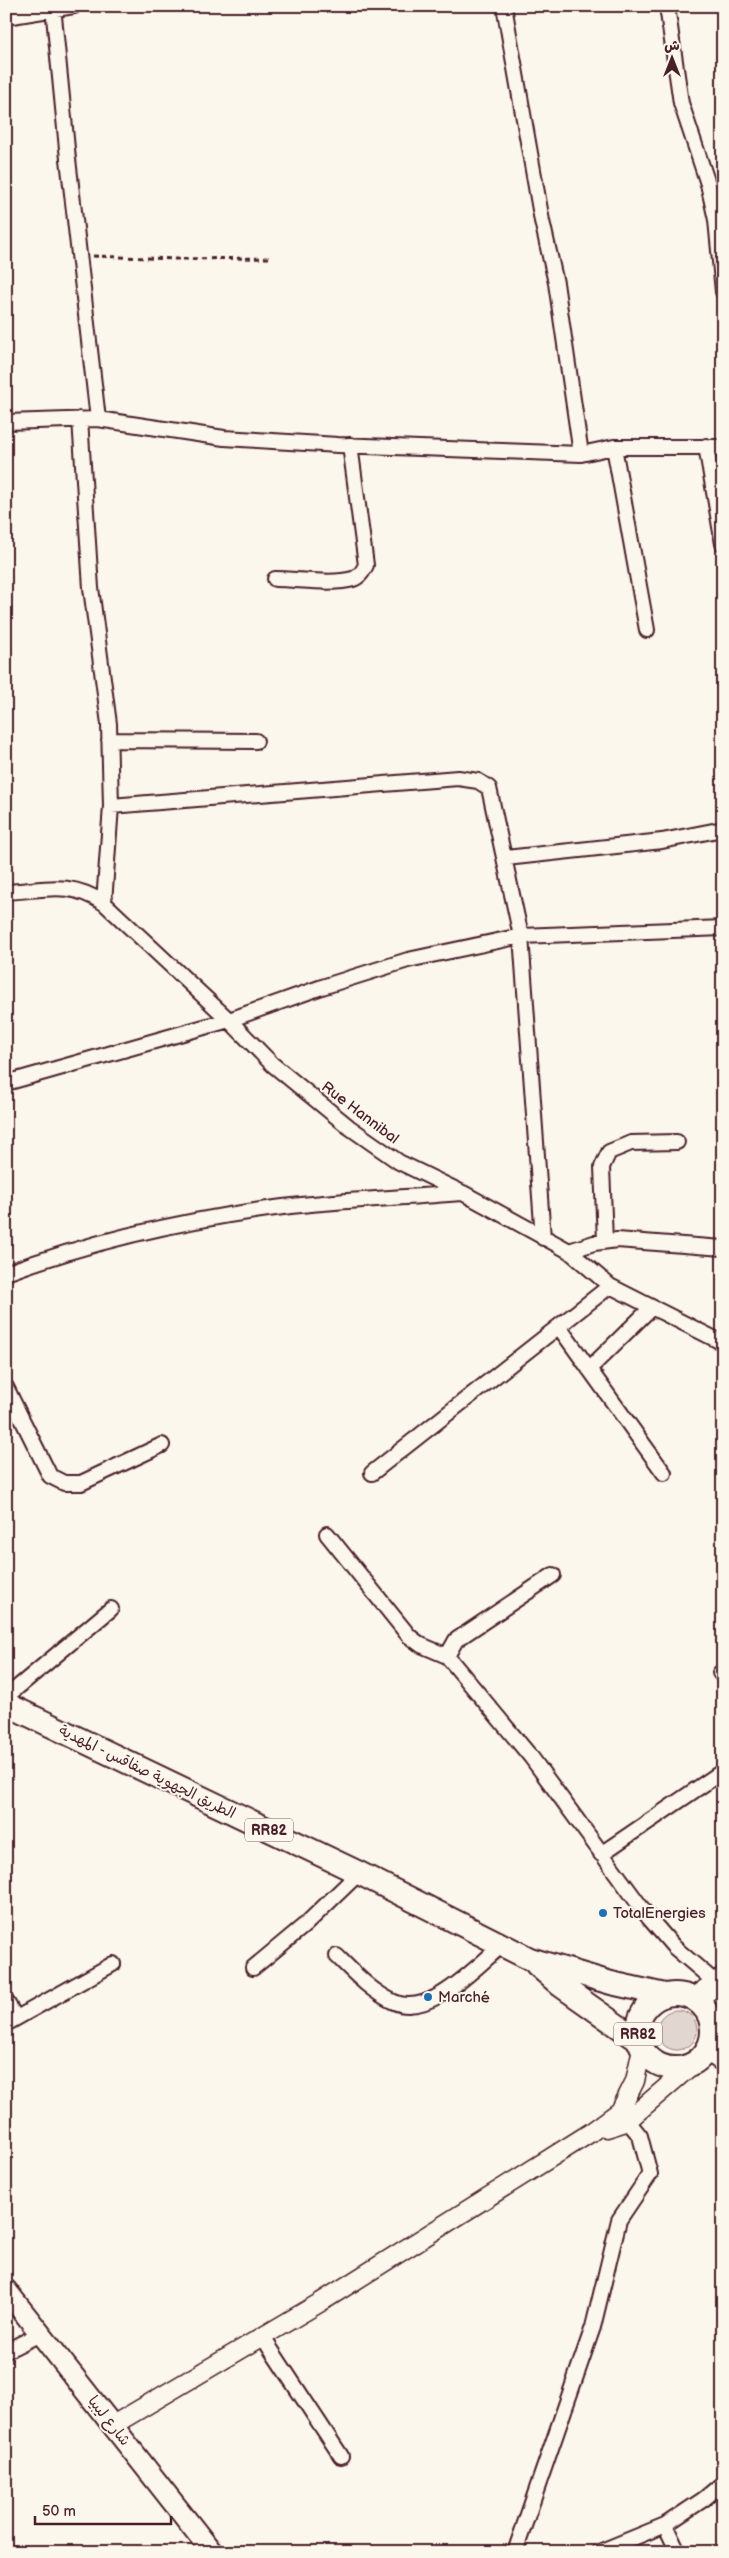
<svg xmlns="http://www.w3.org/2000/svg" width="729" height="2558" viewBox="0 0 729 2558" font-family="'Balsamiq Sans','Playpen Sans Arabic',sans-serif">
<rect width="100%" height="100%" fill="#fbf7ec"/>
<filter id="ink" filterUnits="userSpaceOnUse"><feTurbulence type="fractalNoise" baseFrequency=".02" numOctaves="2"/><feDisplacementMap in="SourceGraphic" scale="10" xChannelSelector="R" yChannelSelector="G"/><feConvolveMatrix kernelMatrix="1 2 1 2 8 2 1 2 1" color-interpolation-filters="sRGB"/></filter>
<g filter="url(#ink)">
<path fill="#e2d7d0" stroke="#967b7e" d="M657 2030a20 20 0 1 1 40 0a20 20 0 1 1-40 0Z"/>
<g fill="none" stroke-linecap="round" stroke-linejoin="round">
<g stroke="#4a1f2b" stroke-width="18">
<path id="minor" d="M53 6 68 159 98 419
M504 6 542 221 556 283 581 454
M667 6 681 103 708 184 716 220 723 292
M6 17 74 6
M80 419 91 588 109 724 111 806 104 903
M6 422 98 419 224 438 338 445 581 454 614 447H723
M706 446 723 544
M614 447 647 630
M275 579C298 579 332 585 353 579 360 577 363 571 366 565L350 445
M109 740 256 741
M111 806 458 778 478 781 489 788 521 936 543 1238
M506 858 662 841 723 829
M6 892C46 890 68 880 104 903L229 1020 272 1064 349 1127 399 1162 463 1193 569 1251 610 1286 723 1343
M6 1083 229 1020 322 987 408 960 521 936 723 928
M605 1241 602 1167 609 1152 631 1143 677 1142
M569 1251 594 1243 617 1240 723 1248
M6 1273C95 1240 189 1219 283 1207 342 1200 402 1198 461 1193
M559 1327 664 1473
M589 1369 651 1308
M6 1387 50 1476 64 1483H81L162 1445
M372 1473 610 1286
M327 1534 409 1636 421 1645 447 1656 531 1757 649 1918 674 1947 715 1982
M447 1656 456 1640 553 1575
M720 1673 723 1676
M6 1697 111 1609
M601 1854 723 1771
M337 1956C354 1973 372 1992 394 2002 429 2018 476 1967 501 1946
M253 1968 306 1924 359 1873
M6 2001 16 2018
M6 2024 113 1964
M711 2043 723 2045
M706 2053 723 2065
M262 2336 341 2456
M6 2351 40 2334
M665 2525 678 2552
M515 2552 593 2327 619 2220 650 2174 640 2136 622 2114
M599 2552 665 2525 704 2499 723 2483"/>
</g>
<g stroke="#4a1f2b" stroke-width="21">
<path id="tertiary" d="M607 2128 626 2122 692 2065
M113 2425 321 2302 590 2133 620 2111 635 2081 642 2048"/>
</g>
<g stroke="#4a1f2b" stroke-width="24">
<path id="secondary" d="M6 2290 212 2552"/>
</g>
<g stroke="#4a1f2b" stroke-width="26">
<path id="primary" d="M6 1704 359 1873 530 1959 611 1983 665 1995
M537 1965 560 1985 639 2041
M638 2031a37 37 0 1 1 74 0a37 37 0 1 1-74 0Z
M694 1999 723 1979"/>
</g>
<path stroke="#4a1f2b" stroke-width="3" stroke-dasharray="5 4" stroke-linecap="butt" d="M93 256 176 259 272 258"/>
<use href="#minor" stroke="#fbf7ec" stroke-width="14"/>
<use href="#tertiary" stroke="#fbf7ec" stroke-width="18"/>
<use href="#secondary" stroke="#fbf7ec" stroke-width="20"/>
<use href="#primary" stroke="#fbf7ec" stroke-width="22"/>
</g>
</g>
<g fill="#1f6fb2" stroke="#fbf7ec" stroke-width="2">
<circle cx="603" cy="1913" r="5"/>
<circle cx="428" cy="1997" r="5"/>
</g>
<g text-anchor="middle" dominant-baseline="central" stroke-width="4" stroke-linejoin="round" paint-order="stroke">
<g fill="#fbf7ec" stroke="#7f6065" stroke-width="1">
<rect x="245" y="1818.5" width="48" height="23" rx="4"/>
<rect x="614" y="2022.5" width="48" height="23" rx="4"/>
</g>
<g font-size="14" font-weight="bold" fill="#4a1f2b">
<text x="269" y="1830">RR82</text>
<text x="638" y="2034">RR82</text>
</g>
<g font-size="15" fill="#4a1f2b" stroke="#fbf7ec">
<text transform="translate(360 1113) rotate(37)">Rue Hannibal</text>
<text transform="translate(147 1772) rotate(26)">الطريق الجهوية صفاقس - المهدية</text>
<text transform="translate(109 2421) rotate(52)">شارع ليبيا</text>
</g>
<g font-size="15" fill="#4a1f2b" stroke="#fbf7ec" text-anchor="start">
<text x="613" y="1913">TotalEnergies</text>
<text x="438" y="1997">Marché</text>
</g>
</g>
<rect width="729" height="2558" fill="none" stroke="#fbf7ec" stroke-width="25"/>
<rect x="12" y="12" width="704" height="2533" fill="none" stroke="#4a1f2b" stroke-width="2" filter="url(#ink)"/>
<g transform="translate(672 58)" stroke="#fbf7ec" stroke-width="4" paint-order="stroke">
<path d="M0-4L9 19L0 12L-9 19Z" fill="#4a1f2b"/>
<text y="-8" font-size="14" font-weight="bold" text-anchor="middle" fill="#4a1f2b">ش</text>
</g>
<path d="M35 2516v8h136v-8" fill="none" stroke="#4a1f2b" stroke-width="2.5"/>
<text x="42" y="2516" font-size="15" fill="#4a1f2b" stroke="#fbf7ec" stroke-width="4" paint-order="stroke">50 m</text>
</svg>
